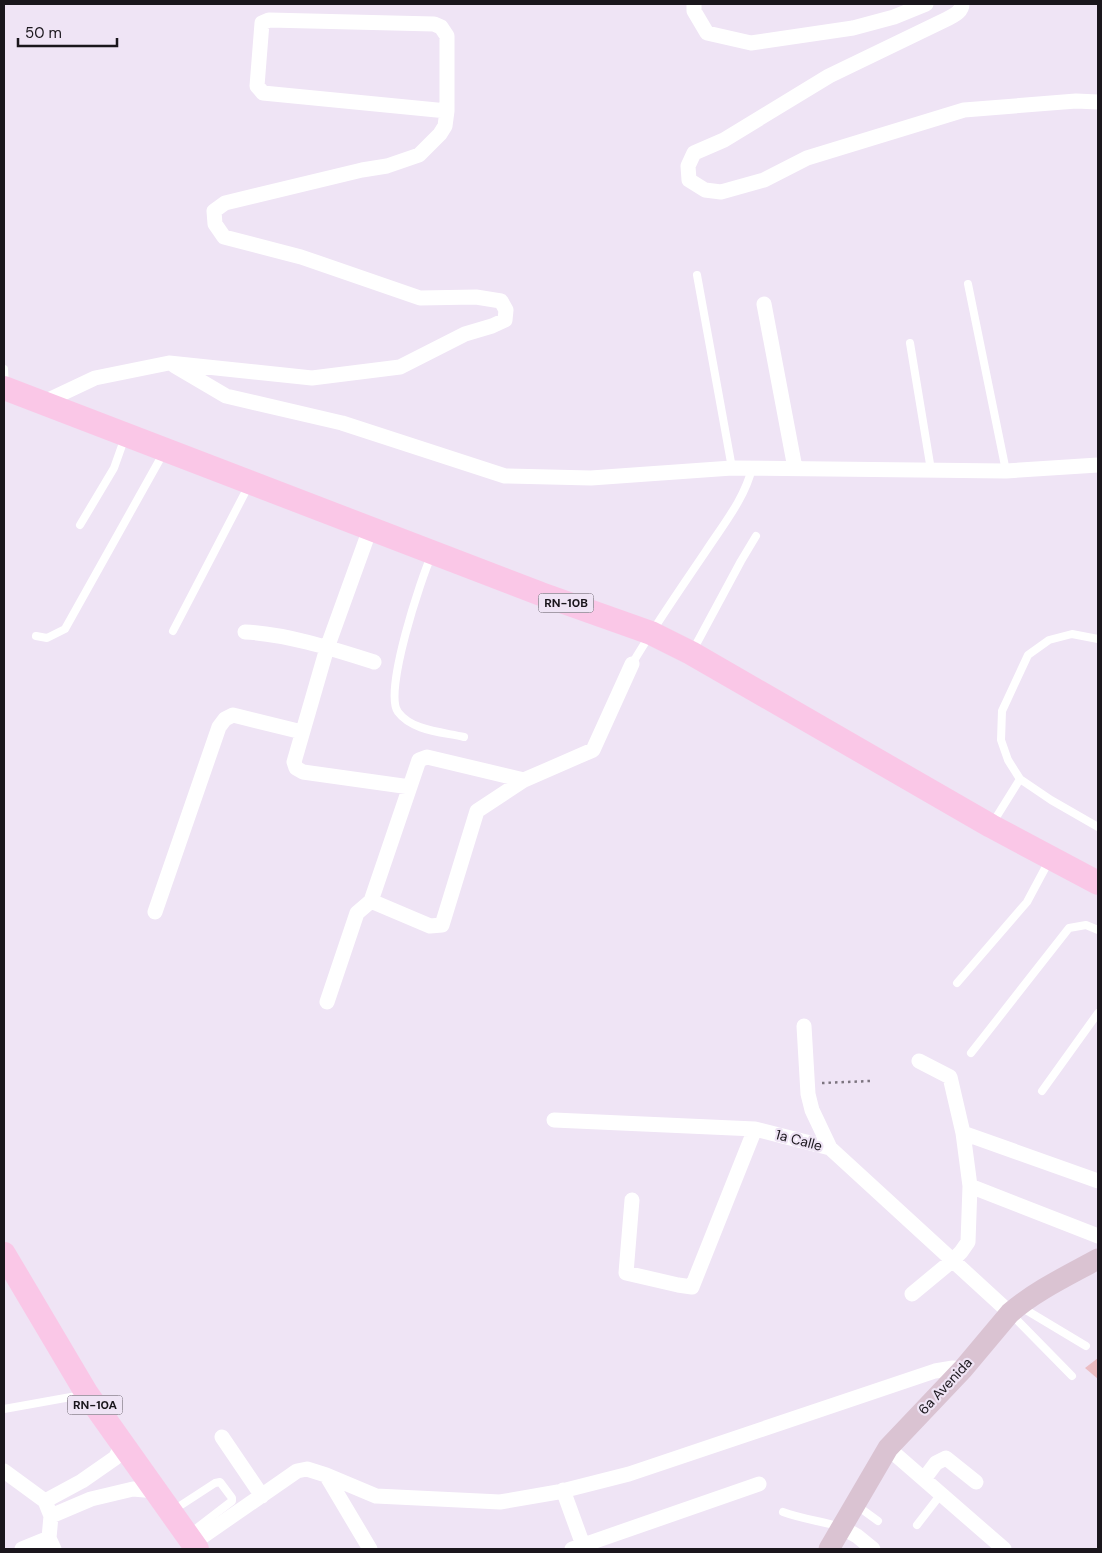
<svg xmlns="http://www.w3.org/2000/svg" width="1102" height="1553" viewBox="0 0 1102 1553" font-family="'DM Sans',sans-serif">
<rect width="100%" height="100%" fill="#efe4f5"/>
<path fill="#ebbcc2" d="M1098 1358V1379L1085 1368Z"/>
<g fill="none" stroke-linecap="round" stroke-linejoin="round">
<path stroke="#7c747f" stroke-width="2.5" stroke-dasharray="2.5 4" stroke-linecap="butt" d="M822 1083 870 1081"/>
<path stroke="#fff" stroke-width="8" d="M697 275 732 468
M968 284 1006 471
M910 343 931 470
M4 369 5 386
M80 525 114 468 125 437
M432 554C421 578 383 693 398 712 412 731 443 732 464 737
M173 631 249 485
M36 636 47 638 65 629 164 452
M1098 639 1072 634 1049 640 1028 655 1002 711 1001 740 1008 760 1020 779 1051 800 1098 827
M692 652 741 561 756 536
M632 664C655 625 681 588 706 551 723 525 745 498 752 468
M992 824 1020 779
M957 983 1027 902 1050 859
M971 1053 1069 928 1086 925 1098 930
M1042 1091 1098 1013
M1021 1307 1086 1346
M1012 1315 1072 1376
M4 1409 82 1395
M856 1505 878 1521
M172 1511 215 1483 220 1482 232 1498V1501L189 1534
M783 1512C802 1519 821 1521 841 1527
M917 1525 941 1494"/>
<path stroke="#fff" stroke-width="15" d="M694 4V11L707 33 751 43 853 28 894 17 926 4
M962 4C962 12 954 15 947 19L829 76 724 140 694 153 688 166 689 180 705 190 721 192 764 180 807 158 964 110 1076 101 1098 102
M764 304 795 468
M175 366 226 396 342 423 505 476 591 478 732 468 1006 471 1098 465
M42 403 95 378 169 363 312 378 400 367 465 334 492 326 505 320 506 310 501 301 476 297 420 298 301 257 224 237 215 224 214 211 225 203 362 170 387 166 419 155 440 134 445 126 447 111V36L441 27 434 24 269 20 262 23 257 86 263 93 447 111
M370 529 327 648 294 762 296 768 303 772 410 787
M245 632C287 634 333 649 374 662
M371 901 430 926 442 925 477 811 524 780 593 750 632 664
M155 912 219 727 225 719 233 715 302 732
M327 1002 357 913 371 901 419 760 427 757 524 780
M804 1026 808 1094 812 1110 830 1148
M554 1120 755 1129 830 1148 1010 1313
M963 1133 1098 1181
M970 1186 1098 1236
M632 1200 626 1273 678 1285 692 1287 755 1129
M912 1294 953 1260 961 1252 968 1242 970 1186 963 1133 950 1077 919 1061
M222 1437 262 1496
M888 1448 1004 1549
M4 1471 45 1501 51 1516 49 1538 54 1549
M326 1475 370 1549
M924 1479 936 1463 946 1458 976 1482
M563 1490 583 1545
M45 1501 82 1481 115 1458 123 1445
M51 1516 91 1499 133 1489 156 1491
M841 1527 857 1536 873 1549
M193 1543 297 1471 307 1469 326 1475 376 1496 500 1502 558 1492 629 1474 935 1371 953 1368 963 1369
M22 1549 49 1538
M572 1549 759 1484"/>
<path stroke="#dac3d2" stroke-width="21" d="M829 1549 888 1448 963 1369 1010 1313C1035 1291 1069 1275 1098 1259"/>
<path stroke="#fac7e7" stroke-width="24" d="M4 388 541 594 651 633 691 653 991 826 1098 883
M4 1254 87 1394 197 1549"/>
</g>
<g text-anchor="middle" dominant-baseline="central" stroke-width="4.5" stroke-linejoin="round" paint-order="stroke">
<g fill="#efe4f5" stroke="#5a545d" stroke-width="1">
<rect x="538.5" y="593.5" width="55" height="19" rx="4"/>
<rect x="67.5" y="1395.5" width="55" height="19" rx="4"/>
</g>
<g font-size="12" font-weight="bold" fill="#1a161c">
<text x="566" y="603">RN-10B</text>
<text x="95" y="1405">RN-10A</text>
</g>
<g font-size="14" fill="#1a161c" stroke="#efe4f5">
<text transform="translate(799 1140) rotate(15)">1a Calle</text>
<text transform="translate(945 1386) rotate(-47)">6a Avenida</text>
</g>
</g>
<rect width="1102" height="1553" fill="none" stroke="#1a161c" stroke-width="10"/>
<path d="M18 38v8h99v-8" fill="none" stroke="#1a161c" stroke-width="2.5"/>
<text x="25" y="38" font-size="15" fill="#1a161c" stroke="#efe4f5" stroke-width="4" paint-order="stroke">50 m</text>
</svg>
